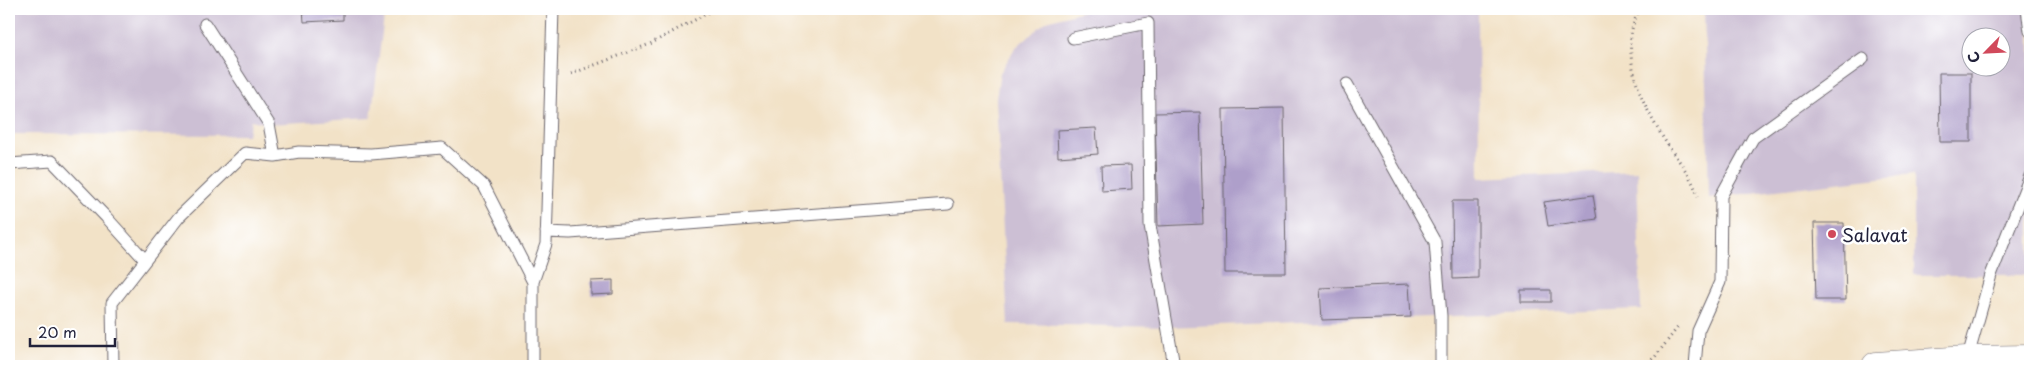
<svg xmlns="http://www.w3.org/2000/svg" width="2039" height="375" viewBox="0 0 2039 375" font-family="'Playpen Sans',sans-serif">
<rect width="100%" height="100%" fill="#fff"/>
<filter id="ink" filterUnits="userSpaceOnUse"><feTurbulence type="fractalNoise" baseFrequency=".02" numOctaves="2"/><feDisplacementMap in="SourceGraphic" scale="10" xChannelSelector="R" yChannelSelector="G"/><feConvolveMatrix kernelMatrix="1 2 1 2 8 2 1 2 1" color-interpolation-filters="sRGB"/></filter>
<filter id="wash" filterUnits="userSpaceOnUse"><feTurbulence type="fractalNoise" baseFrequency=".0096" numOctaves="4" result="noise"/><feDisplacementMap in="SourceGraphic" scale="20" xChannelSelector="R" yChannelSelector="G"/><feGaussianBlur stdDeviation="1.12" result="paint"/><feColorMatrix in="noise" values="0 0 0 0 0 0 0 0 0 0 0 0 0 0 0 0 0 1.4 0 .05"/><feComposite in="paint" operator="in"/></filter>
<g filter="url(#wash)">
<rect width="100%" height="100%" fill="#f2e2c7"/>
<path fill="#ccbfd4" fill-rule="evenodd" d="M9 9H385L371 118 269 124 251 120 248 135 9 134Z
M1090 9H1478L1479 178 1637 171 1641 309 1168 327 1008 324 996 99 1000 73 1015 48 1047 21Z
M1704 9H2030V275H1914V174L1709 198ZM1972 38H2002V68H1972Z"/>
<g id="blocks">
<path fill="#ae9fca" d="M303 9H343V20L304 22Z
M1939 73H1971V142H1940Z
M1284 108 1286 273H1225L1223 109Z
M1200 112 1203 224 1158 226 1155 113Z
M1096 128 1098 154 1058 157 1057 130Z
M1131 165 1132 189 1102 191 1101 166Z
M1593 195 1597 219 1548 226 1544 202Z
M1452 201H1478V278L1453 279Z
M1814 223H1844L1846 300H1816Z
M613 280V294L591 295V281Z
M1409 284 1411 317 1322 320 1320 288Z
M1521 290H1551V302H1521Z"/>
</g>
</g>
<g filter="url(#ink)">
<use href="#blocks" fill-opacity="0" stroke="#6b656c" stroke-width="1"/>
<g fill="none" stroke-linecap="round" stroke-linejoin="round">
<g stroke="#6b656c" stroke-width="13">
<path id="service" d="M2027 9 2030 31
M205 24 269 124 275 156
M1073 38 1148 23 1150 225 1174 366
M1347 84 1435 242 1441 316V366
M9 164 52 161 106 217 145 260
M546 232 570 233 948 204
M533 282 546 244 553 9
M1967 360 1991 275 2030 176
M113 366 112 303 179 217 245 153 275 156 299 152 371 154 442 148 484 186 533 282V366
M1695 366 1698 331 1720 282 1721 196 1753 138 1863 59"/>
</g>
<g stroke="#6b656c" stroke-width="29">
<path id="primary" d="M1876 366 1967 360 2030 359"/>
</g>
<path stroke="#6b656c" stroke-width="3" stroke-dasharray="1 4" stroke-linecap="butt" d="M1639 9C1636 17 1632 26 1631 35 1627 76 1649 117 1671 150 1683 166 1694 181 1699 200
M571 74 650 44 715 9
M1644 366 1655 357 1678 327"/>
<use href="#service" stroke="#fff" stroke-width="11"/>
<use href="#primary" stroke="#fff" stroke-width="28"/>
</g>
</g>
<circle fill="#d1495b" stroke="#fff" stroke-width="2" cx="1832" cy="234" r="5"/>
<g text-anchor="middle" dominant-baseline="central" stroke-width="5" stroke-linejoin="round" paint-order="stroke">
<g font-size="18" fill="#22223b" stroke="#fff" text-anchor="start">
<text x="1842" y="234">Salavat</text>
</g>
</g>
<rect width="2039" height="375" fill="none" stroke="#fff" stroke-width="30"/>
<g transform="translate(1986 52) rotate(246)"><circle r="24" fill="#ffffff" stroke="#a7a7b1"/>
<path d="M0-4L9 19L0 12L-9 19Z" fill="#d1495b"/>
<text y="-8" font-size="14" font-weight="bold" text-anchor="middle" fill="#22223b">С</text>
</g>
<path d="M30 338v8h85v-8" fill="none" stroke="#22223b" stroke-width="2.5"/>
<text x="38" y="338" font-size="15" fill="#22223b" stroke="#ffffff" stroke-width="4" paint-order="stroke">20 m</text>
</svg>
